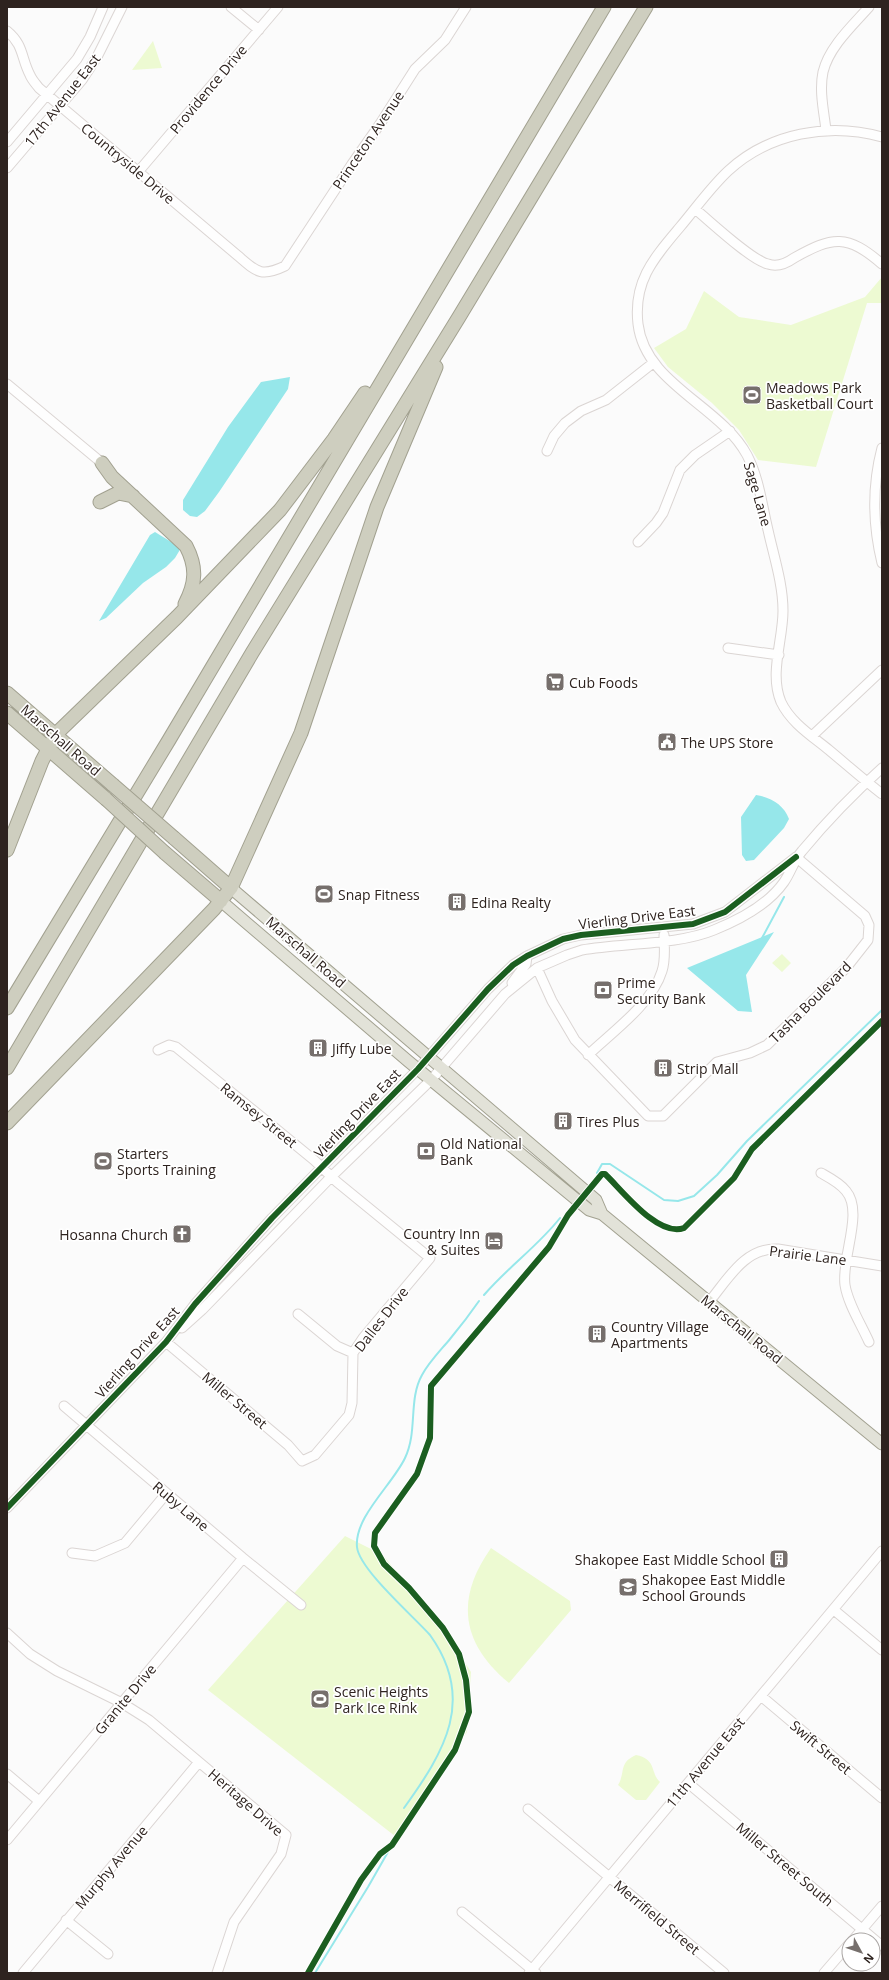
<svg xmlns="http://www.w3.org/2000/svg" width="889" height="1980" viewBox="0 0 889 1980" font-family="'Open Sans',sans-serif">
<rect width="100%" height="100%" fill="#fbfbfb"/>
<path fill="#edfad2" d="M153 41 162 68 132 70Z
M882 277V303H867L816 467 758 460 739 430 712 403 668 367 654 348 686 329 704 291 739 317 791 325 865 297Z
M782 954 791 963 782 972 772 963Z
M345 1536 383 1555 443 1628 471 1672 467 1732 400 1840 208 1690Z
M491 1548 570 1601 571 1610 509 1683C461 1643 455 1599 491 1548Z
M636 1755C657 1759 650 1773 660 1782L646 1800H636L618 1785C626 1772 618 1763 636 1755Z"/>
<path fill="#96e7ea" d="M290 377 288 389 219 492 205 511 197 517 190 516 183 510V500L228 427 261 382Z
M155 532 181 548 175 558 166 567 143 583 106 618 99 621 150 535Z
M756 795C771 797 784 805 789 819L784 828 754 860 746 861 742 855 741 817Z
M774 932 746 975 752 1012 738 1011 687 968Z"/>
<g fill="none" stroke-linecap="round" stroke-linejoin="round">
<path stroke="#96e7ea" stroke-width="2" d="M762 938 784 897
M597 1173 602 1164H610L664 1200 678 1201 694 1196 717 1175 747 1141 882 1010
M484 1295C508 1267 538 1246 560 1218
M404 1808C445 1751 476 1699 430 1635 413 1616 359 1569 357 1547 354 1517 393 1484 405 1458 418 1431 408 1400 422 1375 429 1362 440 1351 450 1339 460 1327 470 1314 479 1301
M315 1973 368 1887 388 1852"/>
<g stroke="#dbd5d3" stroke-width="11">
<path id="minor" d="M231 7 259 30
M7 31C24 45 21 58 30 75 32 80 36 84 39 88L237 255C256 271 260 278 285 266L352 164 380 124 415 69 445 40 466 7
M826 130C824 112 819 91 823 72 829 47 852 26 869 7
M882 137C829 122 769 133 728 171 710 188 696 208 680 227 654 258 633 281 638 324 645 384 720 405 747 455 759 478 762 505 768 530 774 557 783 584 783 611 783 640 769 674 781 702 791 723 812 736 829 750 847 765 864 780 882 794
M7 142 77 59 90 37 103 7
M7 168 82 80 97 57 122 7
M138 172 278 7
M695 209C711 222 751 260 768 264 777 267 787 263 794 258 833 236 847 234 882 264
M7 384 102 463
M882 448C872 486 873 526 882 563
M547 451 554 436 565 423 581 411 606 400 653 363
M638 542 656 523 663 513 680 470 695 455 730 431
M728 648 779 655
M812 736 882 670
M537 968 552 1001 575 1040 648 1116H663L717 1062 750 1053 767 1045 846 968 868 940 869 925 865 916 796 857
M512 983 526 964 527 956
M158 1050 169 1045 176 1047 314 1160 337 1182 430 1258 363 1338 353 1353 352 1403 349 1415 315 1455 302 1461 288 1445 166 1342
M588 1055C612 1032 652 1004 662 971 666 959 664 947 664 935
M821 1173C830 1178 840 1183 846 1191 864 1212 841 1258 845 1285 848 1304 861 1324 869 1342
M709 1302C728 1279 745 1247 778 1249L882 1266
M298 1314 337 1346 353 1353
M182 1328 202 1310 332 1176 431 1080 505 994 537 968 567 955 582 950C623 943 678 945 714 930 739 920 768 905 784 882 791 872 794 860 802 851 827 821 853 794 882 768
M64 1406 243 1558 301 1605
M7 1508 166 1342 195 1304 272 1218 418 1069 488 989 513 965 527 956 563 939 581 935 693 924 725 912 796 857
M72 1553 95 1556 125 1543 166 1494
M834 1610 882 1650
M7 1633 30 1654 57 1671 122 1703 149 1720 286 1835 281 1854 234 1922 217 1973
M761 1696 882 1798
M7 1774 39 1801
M688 1783 882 1946
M528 1809 724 1973
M7 1840 243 1558
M462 1912 536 1973
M66 1920 108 1954
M853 1940 882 1906
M23 1973 199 1762
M529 1973 882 1551
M824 1973 849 1944"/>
</g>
<g stroke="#a2a190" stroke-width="13">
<path id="major" d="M231 888 596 1200 602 1214
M221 901 408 1061 589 1210 602 1214 882 1444"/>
</g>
<g stroke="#a2a190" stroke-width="15">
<path id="highway" d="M102 463 112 477 186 546C197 567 196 583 185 604
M100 502 118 493 133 496
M7 693 113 785
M7 713 106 799
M174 838 231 888
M7 850 42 761 56 734 177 617 280 510 334 439 365 393
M165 853 221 901
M7 1008 169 740 604 7
M7 1068 252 653 459 317 646 7
M7 1123 214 909 231 888 301 733 377 507 436 367"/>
</g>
<use href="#minor" stroke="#fefefe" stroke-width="9"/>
<use href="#major" stroke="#e2e2d8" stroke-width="11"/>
<use href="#highway" stroke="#cecebf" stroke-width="13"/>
<g stroke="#a2a190" stroke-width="15" stroke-linecap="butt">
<path id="highway-bridge" d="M113 785 174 838
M106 799 165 853"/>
</g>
<use href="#highway-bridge" stroke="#cecebf" stroke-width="13"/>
<g stroke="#fff" stroke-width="8">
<path id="cycleway" d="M7 1508 166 1342 195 1304 272 1218 418 1069 488 989 513 965 527 956 563 939 581 935 693 924 725 912 796 857
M308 1973 361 1880 380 1854 392 1845 455 1750 469 1712 466 1680 459 1654 443 1628 409 1588 384 1564 374 1546 375 1533 417 1474 430 1438 431 1386 549 1247 568 1215 602 1174H605C621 1189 658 1238 684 1228L734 1178 752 1149 882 1021"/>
</g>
<use href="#cycleway" stroke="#1b5e20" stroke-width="6"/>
</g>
<defs>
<g id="stadium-square" transform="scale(1)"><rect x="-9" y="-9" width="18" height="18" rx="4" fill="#766f6c" stroke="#fff"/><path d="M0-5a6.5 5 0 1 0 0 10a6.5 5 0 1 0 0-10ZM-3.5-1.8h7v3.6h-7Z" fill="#fff"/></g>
<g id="supermarket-square" transform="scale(1)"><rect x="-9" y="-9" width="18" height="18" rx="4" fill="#766f6c" stroke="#fff"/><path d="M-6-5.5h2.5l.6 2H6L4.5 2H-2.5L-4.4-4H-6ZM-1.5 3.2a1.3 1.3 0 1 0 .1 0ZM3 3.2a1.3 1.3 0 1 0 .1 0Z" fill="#fff"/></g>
<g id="civic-square" transform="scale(1)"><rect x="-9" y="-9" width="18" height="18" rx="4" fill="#766f6c" stroke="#fff"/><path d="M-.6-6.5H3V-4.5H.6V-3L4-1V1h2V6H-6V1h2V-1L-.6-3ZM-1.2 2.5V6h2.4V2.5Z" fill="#fff"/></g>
<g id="building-square" transform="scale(1)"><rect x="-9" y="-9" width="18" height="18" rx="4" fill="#766f6c" stroke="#fff"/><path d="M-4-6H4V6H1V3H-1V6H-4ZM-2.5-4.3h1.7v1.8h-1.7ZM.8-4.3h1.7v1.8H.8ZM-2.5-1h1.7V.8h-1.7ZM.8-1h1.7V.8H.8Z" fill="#fff"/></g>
<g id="bank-square" transform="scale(1)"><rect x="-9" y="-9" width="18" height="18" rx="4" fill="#766f6c" stroke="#fff"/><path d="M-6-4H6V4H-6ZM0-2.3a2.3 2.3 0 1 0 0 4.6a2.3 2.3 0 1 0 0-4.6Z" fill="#fff"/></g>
<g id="church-square" transform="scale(1)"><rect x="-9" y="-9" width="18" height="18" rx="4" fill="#766f6c" stroke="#fff"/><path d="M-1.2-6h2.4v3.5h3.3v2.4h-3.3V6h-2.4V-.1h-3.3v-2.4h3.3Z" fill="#fff"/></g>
<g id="hotel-square" transform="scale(1)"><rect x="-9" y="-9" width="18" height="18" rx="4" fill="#766f6c" stroke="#fff"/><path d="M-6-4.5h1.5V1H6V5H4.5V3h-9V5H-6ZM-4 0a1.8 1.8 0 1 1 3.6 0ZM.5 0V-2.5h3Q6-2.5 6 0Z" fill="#fff"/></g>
<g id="school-square" transform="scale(1)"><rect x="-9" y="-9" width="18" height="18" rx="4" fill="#766f6c" stroke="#fff"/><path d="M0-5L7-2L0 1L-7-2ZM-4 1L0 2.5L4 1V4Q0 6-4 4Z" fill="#fff"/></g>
</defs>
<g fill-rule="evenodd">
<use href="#stadium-square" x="752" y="395"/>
<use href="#supermarket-square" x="555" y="682"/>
<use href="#civic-square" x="667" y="742"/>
<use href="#stadium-square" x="324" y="894"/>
<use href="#building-square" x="457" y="902"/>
<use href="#bank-square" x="603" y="990"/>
<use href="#building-square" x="318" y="1048"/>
<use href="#building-square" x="663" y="1068"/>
<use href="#building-square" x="563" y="1121"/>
<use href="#bank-square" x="426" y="1151"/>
<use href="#stadium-square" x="103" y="1161"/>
<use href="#church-square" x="182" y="1234"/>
<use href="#hotel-square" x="494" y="1241"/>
<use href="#building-square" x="597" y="1334"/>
<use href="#building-square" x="779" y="1559"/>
<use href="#school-square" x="628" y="1587"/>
<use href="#stadium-square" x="320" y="1699"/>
</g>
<g text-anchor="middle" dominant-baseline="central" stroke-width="3.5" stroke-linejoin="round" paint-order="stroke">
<g font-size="14" fill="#2e231f" stroke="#fff">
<text transform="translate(208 89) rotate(-50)">Providence Drive</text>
<text transform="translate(62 100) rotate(-52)">17th Avenue East</text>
<text transform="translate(368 140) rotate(-56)">Princeton Avenue</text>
<text transform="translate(128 163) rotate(40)">Countryside Drive</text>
<text transform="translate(758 494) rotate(74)">Sage Lane</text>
<text transform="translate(61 740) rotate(41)">Marschall Road</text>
<text transform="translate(637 917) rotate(-7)">Vierling Drive East</text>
<text transform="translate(306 952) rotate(41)">Marschall Road</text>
<text transform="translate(810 1002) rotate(-45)">Tasha Boulevard</text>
<text transform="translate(357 1113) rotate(-46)">Vierling Drive East</text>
<text transform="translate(259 1115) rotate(39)">Ramsey Street</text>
<text transform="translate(808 1255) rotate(7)">Prairie Lane</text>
<text transform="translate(381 1319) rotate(-52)">Dalles Drive</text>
<text transform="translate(742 1329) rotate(39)">Marschall Road</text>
<text transform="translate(137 1352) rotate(-48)">Vierling Drive East</text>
<text transform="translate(235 1400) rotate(40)">Miller Street</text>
<text transform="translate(181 1506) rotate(40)">Ruby Lane</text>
<text transform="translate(125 1699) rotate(-50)">Granite Drive</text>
<text transform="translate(821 1747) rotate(40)">Swift Street</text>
<text transform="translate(705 1762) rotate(-50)">11th Avenue East</text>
<text transform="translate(246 1802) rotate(41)">Heritage Drive</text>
<text transform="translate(785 1864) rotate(40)">Miller Street South</text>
<text transform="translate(111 1867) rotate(-50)">Murphy Avenue</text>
<text transform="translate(657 1917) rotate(40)">Merrifield Street</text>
</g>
<g font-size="14" fill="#2e231f" stroke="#fff" text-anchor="start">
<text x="766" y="387">Meadows Park<tspan x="766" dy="16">Basketball Court</tspan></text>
<text x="569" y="682">Cub Foods</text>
<text x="681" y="742">The UPS Store</text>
<text x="338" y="894">Snap Fitness</text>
<text x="471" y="902">Edina Realty</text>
<text x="617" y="982">Prime<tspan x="617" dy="16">Security Bank</tspan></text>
<text x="332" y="1048">Jiffy Lube</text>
<text x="677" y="1068">Strip Mall</text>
<text x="577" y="1121">Tires Plus</text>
<text x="440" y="1143">Old National<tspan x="440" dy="16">Bank</tspan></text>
<text x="117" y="1153">Starters<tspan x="117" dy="16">Sports Training</tspan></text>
<text x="480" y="1233" text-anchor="end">Country Inn<tspan x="480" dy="16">&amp; Suites</tspan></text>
<text x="168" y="1234" text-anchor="end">Hosanna Church</text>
<text x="611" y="1326">Country Village<tspan x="611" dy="16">Apartments</tspan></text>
<text x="765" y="1559" text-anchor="end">Shakopee East Middle School</text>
<text x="642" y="1579">Shakopee East Middle<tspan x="642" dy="16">School Grounds</tspan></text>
<text x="334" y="1691">Scenic Heights<tspan x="334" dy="16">Park Ice Rink</tspan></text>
</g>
</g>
<rect width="889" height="1980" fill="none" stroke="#2e231f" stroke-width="16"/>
<g transform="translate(861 1952) rotate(130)"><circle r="19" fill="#ffffff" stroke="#aba7a5"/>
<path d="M0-3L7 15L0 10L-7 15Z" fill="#766f6c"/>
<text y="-6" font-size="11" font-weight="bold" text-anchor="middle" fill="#2e231f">N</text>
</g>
</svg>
